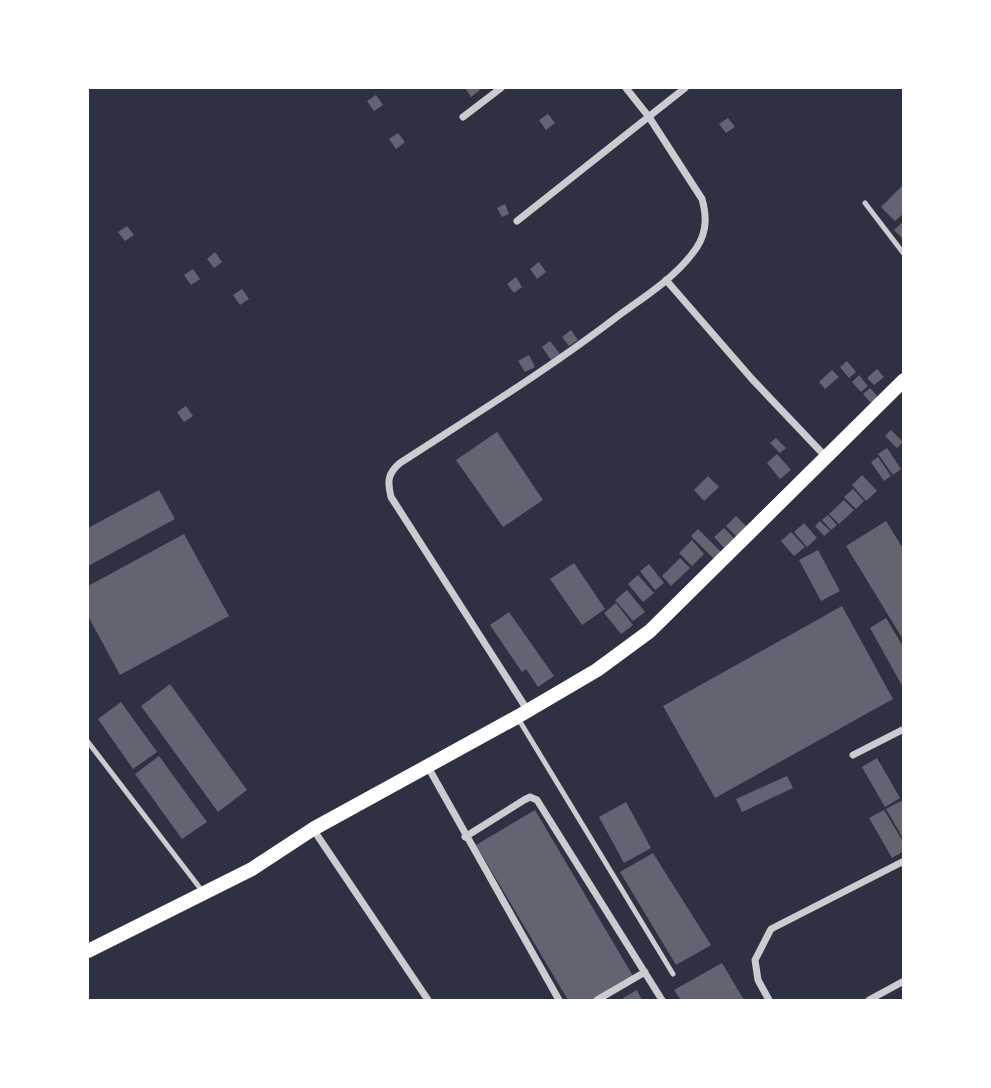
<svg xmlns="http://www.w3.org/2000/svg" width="991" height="1088" viewBox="0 0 991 1088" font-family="Inter,sans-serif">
<rect width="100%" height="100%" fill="#2d3142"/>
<path fill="#626471" d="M465 88H478L480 90 471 97Z
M376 95 383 105 374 111 367 101Z
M548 114 555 123 546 130 539 120Z
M728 118 735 127 726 133 719 124Z
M398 133 405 142 396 149 389 139Z
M904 184V213L895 221 881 207Z
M505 204 509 214 502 217 497 208Z
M904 221V240L894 230Z
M127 226 134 235 125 241 118 232Z
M215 252 222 262 214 268 207 259Z
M539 262 546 272 537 279 530 269Z
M193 269 200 279 191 285 184 275Z
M516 277 522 287 514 293 507 284Z
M242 289 249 299 240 305 233 295Z
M571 330 578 340 569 346 562 337Z
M550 341 560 354 551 360 542 347Z
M529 355 535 367 525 372 518 361Z
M847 361 856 372 849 378 840 367Z
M877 369 884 377 874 385 867 378Z
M832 370 839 377 825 389 819 382Z
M859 375 868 386 861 392 852 382Z
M870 388 879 398 872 404 863 394Z
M186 406 193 416 184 422 177 412Z
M891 430 903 442 897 448 885 436Z
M497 432 543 500 503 527 456 460Z
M776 438 786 448 780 453 770 443Z
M887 448 901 469 893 475 878 454Z
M777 454 791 470 780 479 767 463Z
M878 457 891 476 884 481 871 462Z
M862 475 877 491 866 501 852 485Z
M708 476 719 487 704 501 694 490Z
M853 489 864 501 856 509 844 497Z
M159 490 175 519 88 566V528Z
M844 500 854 510 839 524 829 514Z
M828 515 837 525 831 530 822 520Z
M736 516 747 527 737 537 726 526Z
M820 521 830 531 824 536 815 526Z
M886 521 904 550V641L846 546Z
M804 523 817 538 807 547 794 532Z
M724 528 734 538 724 548 714 537Z
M698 529 723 554 716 561 691 536Z
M791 532 805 547 794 556 781 541Z
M184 534 229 616 120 675 88 616V586Z
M692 540 704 554 692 566 679 553Z
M818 550 840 591 821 601 799 560Z
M680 558 690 568 671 586 662 576Z
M574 563 605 609 582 625 550 579Z
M649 564 664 583 655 590 640 571Z
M638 575 654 593 643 602 628 584Z
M627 590 645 612 633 621 615 600Z
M616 603 633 625 621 634 604 613Z
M842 606 893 699 715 798 663 706Z
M509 612 554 676 538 687 526 669 522 672 490 625Z
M886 618 904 648V689L870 628Z
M170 684 247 790 218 812 141 706Z
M121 702 157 752 133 769 98 719Z
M159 756 207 822 182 839 135 774Z
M877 758 900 798 885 807 862 767Z
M787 776 793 788 742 812 736 799Z
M901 801 904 805V840L886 809Z
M626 802 651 848 624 863 599 817Z
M535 810 633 976 591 1000H568L476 845Z
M884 810 904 843V851L892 858 869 818Z
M653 853 711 945 676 965 620 872Z
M722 963 744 1000H681L674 990Z
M637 990 642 1000H620Z"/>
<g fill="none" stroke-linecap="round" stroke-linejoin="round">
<path stroke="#caccd0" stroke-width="5" d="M865 203 904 254
M519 720 673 974
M88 742 203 892"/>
<path stroke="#caccd0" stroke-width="7" d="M463 117 501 88
M517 221 685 88
M666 280 752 379 826 457
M528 711 391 497C387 481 388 473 400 463 474 415 549 369 618 316 644 297 673 279 692 254 706 237 708 220 702 199L649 117 626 88
M853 755 904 729
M428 767 559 1000
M313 829 428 1000
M465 837 524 800 530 797 537 800 662 1000
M597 1000 645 972
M769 1000 758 980 755 960 771 929 904 861
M869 1000 904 981"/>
<path stroke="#fff" stroke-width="14" d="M88 951 252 869 313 829 517 717 597 670 650 631 904 380"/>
</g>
<rect width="991" height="1088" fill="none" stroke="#ffffff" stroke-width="178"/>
</svg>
